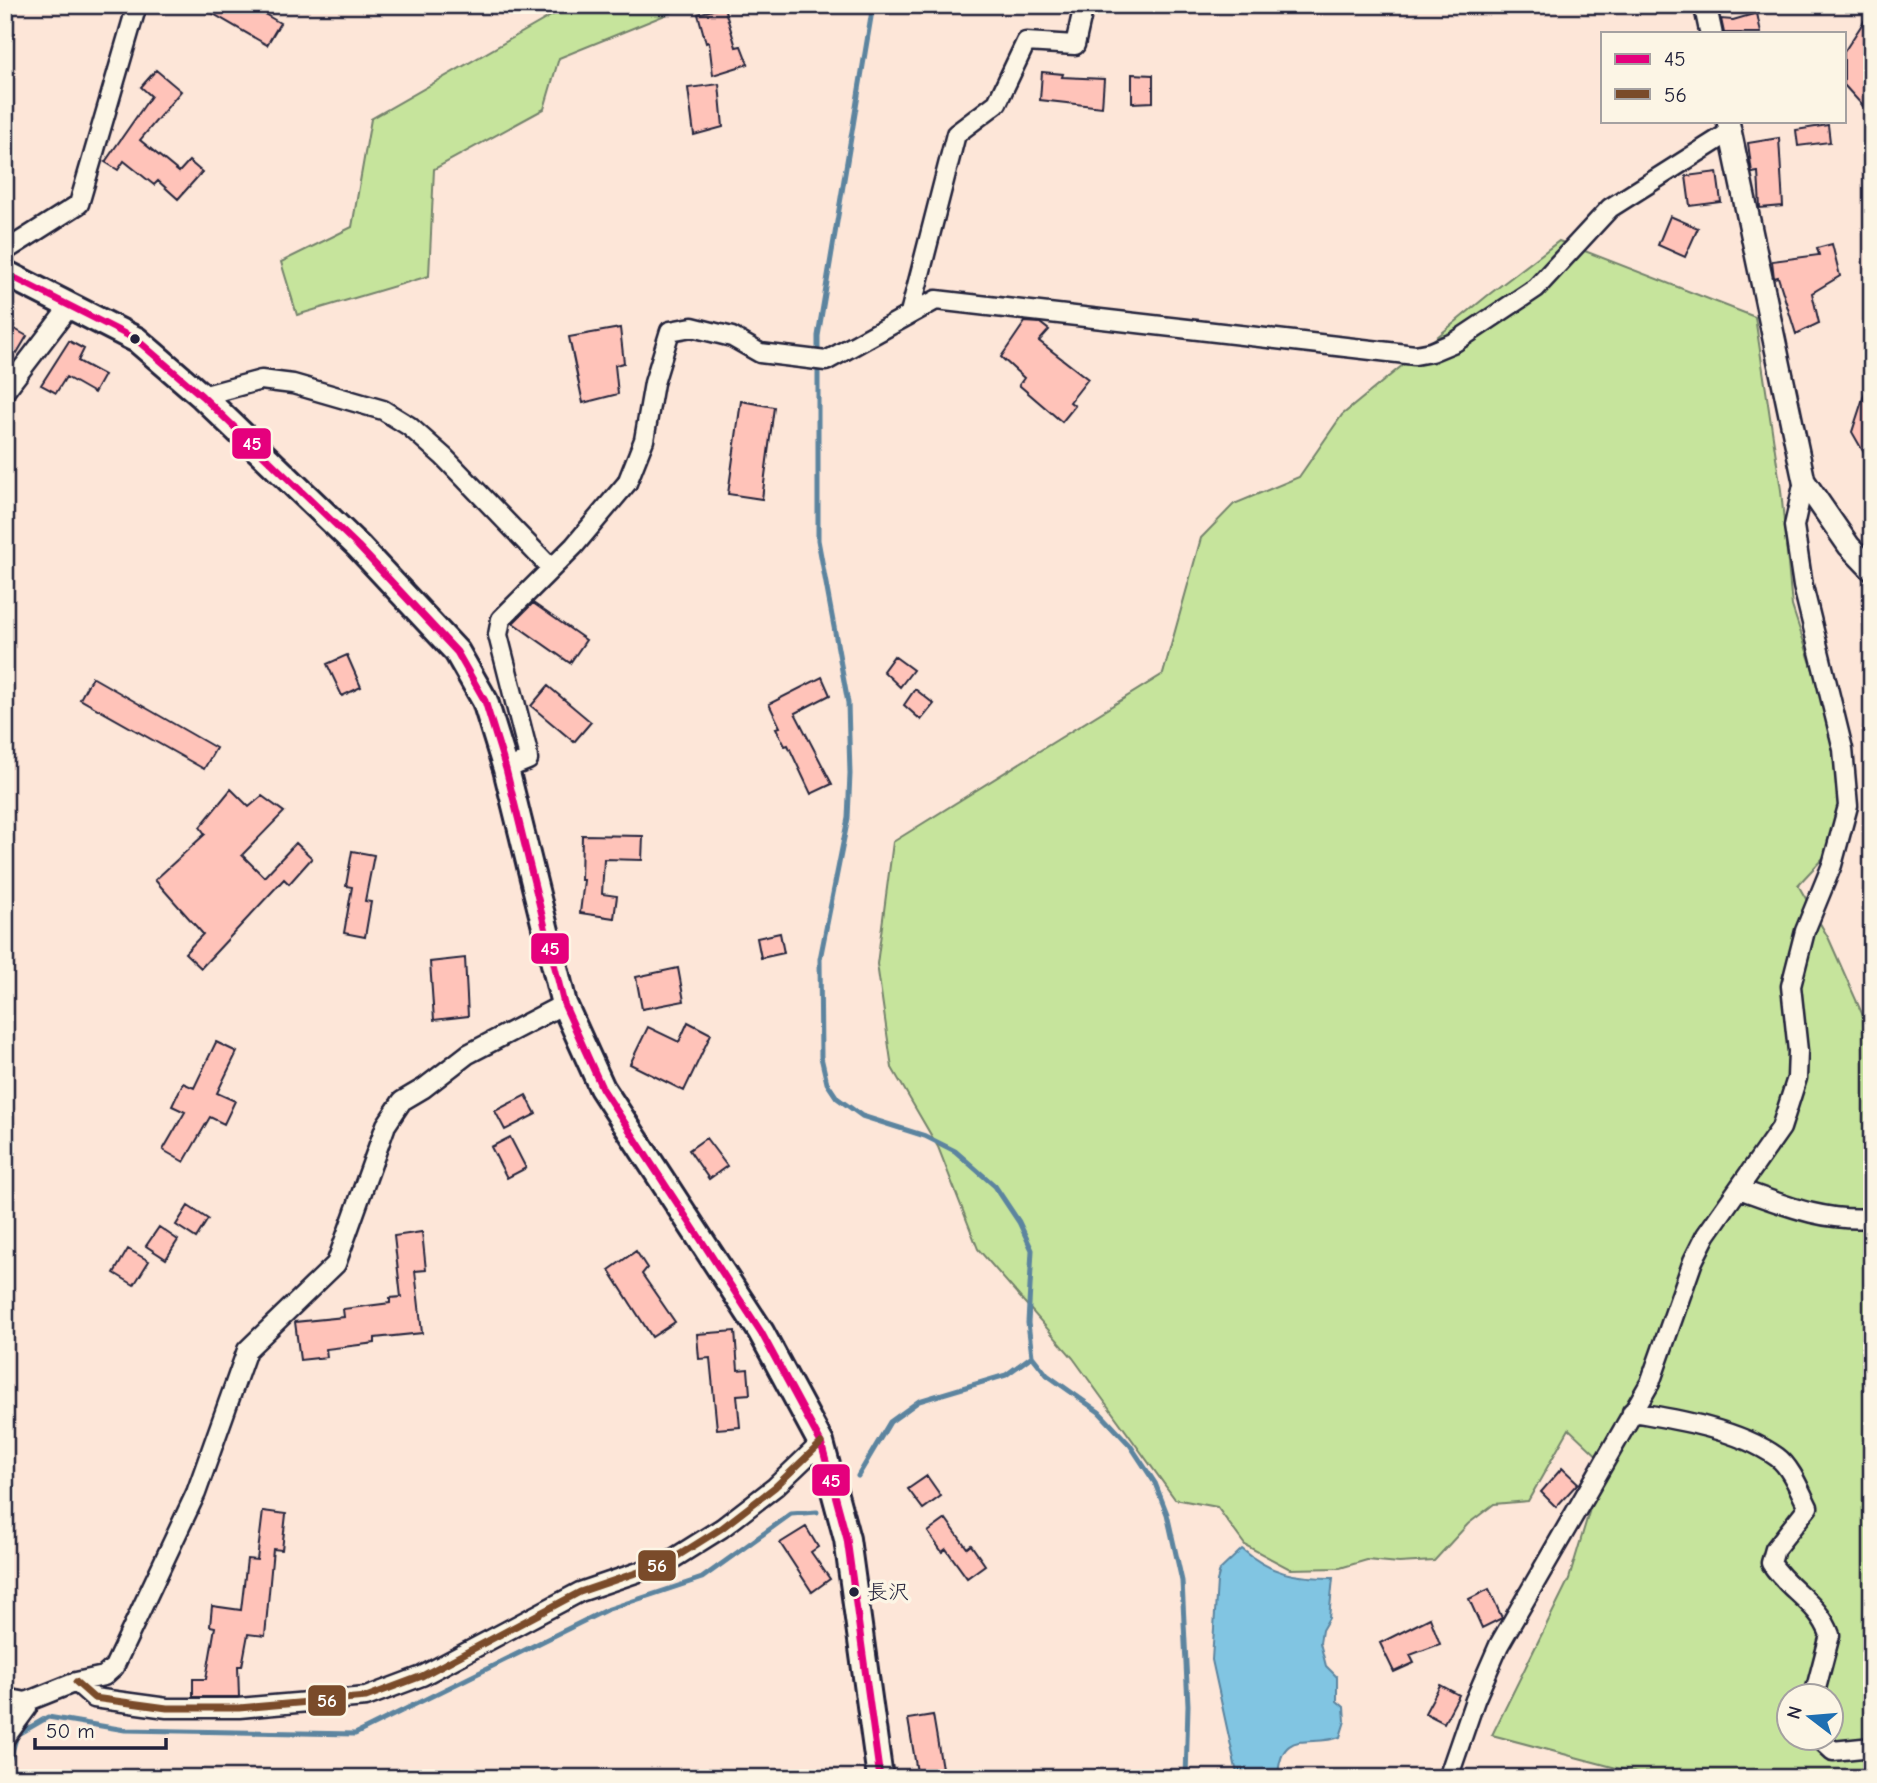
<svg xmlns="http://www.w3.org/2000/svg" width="1877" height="1783" viewBox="0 0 1877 1783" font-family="'Comic Neue','Klee One',sans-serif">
<rect width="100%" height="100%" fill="#fde6d8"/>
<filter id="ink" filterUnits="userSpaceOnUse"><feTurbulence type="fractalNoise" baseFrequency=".0143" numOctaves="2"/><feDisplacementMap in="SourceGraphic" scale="14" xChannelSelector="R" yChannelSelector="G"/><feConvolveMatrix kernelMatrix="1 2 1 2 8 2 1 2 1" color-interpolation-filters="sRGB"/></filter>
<g filter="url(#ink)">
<path fill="#c6e49c" stroke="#74836c" stroke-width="2" fill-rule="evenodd" d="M570 5H676L675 11 559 58 544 109 434 169 429 276 297 315 281 262 352 227 371 119Z
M1559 241 1755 317 1781 490 1792 606 1844 764 1838 842 1798 885 1829 939 1872 1036V1778H1654L1492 1735 1569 1579 1604 1462 1569 1429 1528 1501 1494 1504 1468 1524 1434 1561 1399 1563 1367 1560 1340 1568 1290 1569 1245 1545 1217 1507 1175 1499 1073 1358 978 1249 938 1147 892 1068 877 964 893 842 1163 674 1201 538 1234 504 1299 477 1342 415 1487 296ZM1790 1696H1832V1738H1790Z"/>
<path fill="#81c5e2" stroke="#5b849f" stroke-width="2" d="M1242 1549C1271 1574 1295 1578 1333 1578L1329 1618 1322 1630 1320 1643 1326 1666 1337 1677V1701L1344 1707 1345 1721 1340 1737C1310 1748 1280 1726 1278 1778H1238L1212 1660 1217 1581 1220 1570Z"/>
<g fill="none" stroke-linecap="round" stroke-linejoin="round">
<path stroke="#5b849f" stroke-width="5" d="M873 5 818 336V540L848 703 850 774 848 818 820 959 821 1057 827 1083 837 1098 862 1116 925 1136 955 1151 995 1186 1019 1222 1032 1250 1028 1323 1032 1356 1047 1375 1099 1412 1130 1445 1155 1483 1167 1514 1182 1581 1188 1705 1186 1778
M858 1476 890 1422 919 1401 1006 1375 1032 1356
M5 1775 17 1735 48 1717 125 1730 355 1734 606 1610 702 1578 791 1514 817 1512"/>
</g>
<path fill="#ffc3b9" stroke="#22223b" stroke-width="2" d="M198 5H249L280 23 267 45Z
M724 7 736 47 741 46 748 64 713 75 709 42 706 43 698 14Z
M1872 9V116L1844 85V52Z
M1757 13 1761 33H1724L1721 19 1733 20Z
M156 70 181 91 140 140 179 172 189 161 202 172 178 199 158 181 154 185 124 161 118 170 105 162 151 96 141 87Z
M1042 72 1063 74 1062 77 1104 79 1102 107 1040 100Z
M1132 74 1153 75V102L1132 103Z
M719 84 723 127 694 135 688 88Z
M1828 125 1830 142 1798 146 1796 130Z
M1779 138 1783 206 1760 208 1758 172 1752 173 1748 143Z
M1717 172 1721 202 1690 206 1686 176Z
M1670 216 1698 228 1685 257 1658 245Z
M1832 244 1840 276 1812 293 1819 323 1796 334 1778 277 1774 278 1772 261 1819 255 1817 248Z
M1025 322 1040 323 1049 330 1039 341 1088 379 1070 402 1075 406 1062 422 1019 385 1024 378 1001 357Z
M11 327 27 336 17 353 5 346V337Z
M620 328 624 363 615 365 618 394 583 403 569 337Z
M69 341 84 349 78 361 104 375 94 393 66 377 56 393 41 385Z
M1869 380H1872V467L1852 432Z
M741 401 774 407 762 499 728 494Z
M533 603 586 640 570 663 513 623Z
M347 655 361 687 342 696 327 664Z
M894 656 913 670 900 687 883 671Z
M92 677 216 748 204 769 80 699Z
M822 677 830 695 795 713 832 784 811 794 788 745 785 746 776 728 780 727 769 704Z
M548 686 591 722 574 742 531 706Z
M915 689 934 704 921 720 904 705Z
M231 789 249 807 262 796 284 812 242 855 264 877 296 843 312 858 289 884 284 879 201 968 185 953 203 934 155 880 205 834 200 827Z
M582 835 643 836 642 860 604 859 602 894 617 896 614 918 580 913 584 880H581Z
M352 851 374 855 365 901 371 902 365 937 344 933 352 887 346 886Z
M780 933 784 953 761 958 757 938Z
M465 958 468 1016 434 1020 430 962Z
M678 968 684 1001 642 1009 636 977Z
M688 1022 711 1034 684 1091 630 1064 648 1027 679 1042Z
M216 1042 237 1052 217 1093 235 1101 224 1124 210 1117 184 1162 163 1150 185 1112 172 1106 183 1083 194 1088Z
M526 1095 536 1114 505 1130 495 1111Z
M510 1137 526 1168 507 1178 491 1147Z
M706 1138 727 1166 709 1179 689 1150Z
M188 1206 208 1219 196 1238 176 1225Z
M159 1227 178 1240 166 1259 146 1246Z
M422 1232 426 1270 415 1271 422 1333 375 1338V1343L326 1349 327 1357 300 1360 295 1322 344 1317 343 1309 390 1303V1298L401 1297 394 1236Z
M128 1249 149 1261 134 1285 114 1273Z
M636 1251 647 1268 642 1274 675 1322 652 1337 609 1270Z
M735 1331 738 1370 748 1369 750 1394 737 1395 740 1427 717 1429 710 1358 699 1359 697 1334Z
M1562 1468 1578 1483 1556 1507 1541 1492Z
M927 1476 941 1496 923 1509 908 1489Z
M263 1511 286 1514 282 1550 273 1549 265 1636 248 1634 242 1666H238L239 1697H193V1679H206L215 1627 210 1626 212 1606 241 1610 247 1559 257 1560Z
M946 1519 967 1548 971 1545 985 1565 967 1578 946 1549 942 1552 928 1532Z
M806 1527 818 1547 811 1552 830 1579 812 1592 780 1543Z
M1489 1589 1502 1618 1482 1628 1469 1599Z
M1430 1618 1440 1644 1410 1655 1414 1663 1394 1672 1380 1643Z
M1440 1685 1459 1695 1444 1723 1425 1713Z
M933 1715 943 1774 918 1778 908 1719Z"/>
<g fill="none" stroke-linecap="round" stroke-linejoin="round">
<g stroke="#22223b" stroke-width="23">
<path id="minor" d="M5 251 79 204 137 5
M910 313 956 134 997 103 1026 42 1075 45 1084 5
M5 391 70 306
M202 396 261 380 293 384 383 410 409 426 444 457 550 567
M506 769 528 760 527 749 498 635 501 619 574 546 627 483 644 440 654 383 670 331 692 327 732 337 760 353 826 361 936 300 1415 355 1431 352 1455 342 1536 288 1610 208 1730 132
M1739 1189C1784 1205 1824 1222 1872 1218
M1632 1412C1676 1419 1740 1430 1777 1457 1791 1467 1800 1491 1808 1507L1775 1549 1771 1563C1789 1591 1819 1603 1830 1635L1814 1696
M76 1682 94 1698 167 1708H239L366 1697 422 1676 580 1592 668 1562 722 1528 775 1487 821 1443
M5 1698 26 1702 76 1682 104 1676 114 1667 196 1493 247 1350 336 1264 386 1125 402 1101 424 1088 468 1054 564 1004
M5 1738 27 1708 26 1702
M1819 1738 1833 1751 1872 1747
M1448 1778 1475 1700 1499 1645 1650 1383 1693 1261 1706 1235 1781 1128 1797 1078 1798 1051 1791 986 1805 931 1832 865 1848 806 1843 749 1803 586 1794 526 1804 481"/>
</g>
<g stroke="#22223b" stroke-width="26">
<path id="tertiary" d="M1705 5 1711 33
M1728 121 1804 481 1849 546 1872 570"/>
</g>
<g stroke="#22223b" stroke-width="30">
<path id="secondary" d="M5 273 137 340 202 396 358 546 457 652 485 701 506 769 564 1004 602 1088 761 1332 821 1443 847 1539 880 1778"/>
</g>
<use href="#minor" stroke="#fcf5e5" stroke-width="18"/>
<use href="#tertiary" stroke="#fcf5e5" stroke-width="21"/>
<use href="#secondary" stroke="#fcf5e5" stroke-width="24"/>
<g stroke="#fcf5e5" stroke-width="12">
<path id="bus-1" d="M5 273 137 340 202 396 358 546 457 652 485 701 506 769 564 1004 602 1088 761 1332 821 1443 847 1539 880 1778"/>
</g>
<g stroke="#fcf5e5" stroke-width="12">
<path id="bus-2" d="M76 1682 94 1698 167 1708H239L366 1697 422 1676 580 1592 668 1562 722 1528 775 1487 821 1443"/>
</g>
<use href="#bus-1" stroke="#e5007d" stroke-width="7"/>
<use href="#bus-2" stroke="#7a4b2a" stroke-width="7"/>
</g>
</g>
<g fill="#22223b" stroke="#fcf5e5" stroke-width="2.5">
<circle cx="135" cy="339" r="6"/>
<circle cx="854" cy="1592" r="6"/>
</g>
<g text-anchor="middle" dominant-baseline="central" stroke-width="7" stroke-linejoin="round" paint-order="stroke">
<g font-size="21" fill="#22223b" stroke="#fcf5e5" text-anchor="start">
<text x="867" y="1592">長沢</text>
</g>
</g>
<g stroke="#fcf5e5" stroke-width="2.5">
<rect x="231" y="427" width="41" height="33" rx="7" fill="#e5007d"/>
<rect x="530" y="932" width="40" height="33" rx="7" fill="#e5007d"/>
<rect x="811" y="1463" width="40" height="34" rx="7" fill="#e5007d"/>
<rect x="637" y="1549" width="40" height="33" rx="7" fill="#7a4b2a"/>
<rect x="307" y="1684" width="40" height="33" rx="7" fill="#7a4b2a"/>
</g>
<g font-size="19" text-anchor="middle" font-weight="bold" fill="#fff">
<text x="252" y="450">45</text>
<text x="550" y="955">45</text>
<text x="831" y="1487">45</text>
<text x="657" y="1572">56</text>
<text x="327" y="1707">56</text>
</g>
<rect width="1877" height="1783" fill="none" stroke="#fcf5e5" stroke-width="28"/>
<rect x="14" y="14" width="1849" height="1755" fill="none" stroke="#22223b" stroke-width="2.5" filter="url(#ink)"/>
<rect x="1601" y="32" width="245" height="91" fill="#fcf5e5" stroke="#a5a1a1" stroke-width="2"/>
<rect x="1615" y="54" width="35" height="10" fill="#e5007d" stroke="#a5a1a1" stroke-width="2"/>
<text x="1664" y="66" font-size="21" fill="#22223b">45</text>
<rect x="1615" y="89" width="35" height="10" fill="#7a4b2a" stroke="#a5a1a1" stroke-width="2"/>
<text x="1664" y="102" font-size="21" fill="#22223b">56</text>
<g transform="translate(1810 1717) rotate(286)"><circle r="33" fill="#fcf5e5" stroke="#a5a1a1" stroke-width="2"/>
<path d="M0-5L12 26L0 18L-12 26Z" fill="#1f6fb2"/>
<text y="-10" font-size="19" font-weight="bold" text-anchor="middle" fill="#22223b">N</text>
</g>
<path d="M35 1738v10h131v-10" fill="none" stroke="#22223b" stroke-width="3.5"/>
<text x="46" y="1738" font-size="21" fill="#22223b" stroke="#fcf5e5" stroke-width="5" paint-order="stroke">50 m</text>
</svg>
